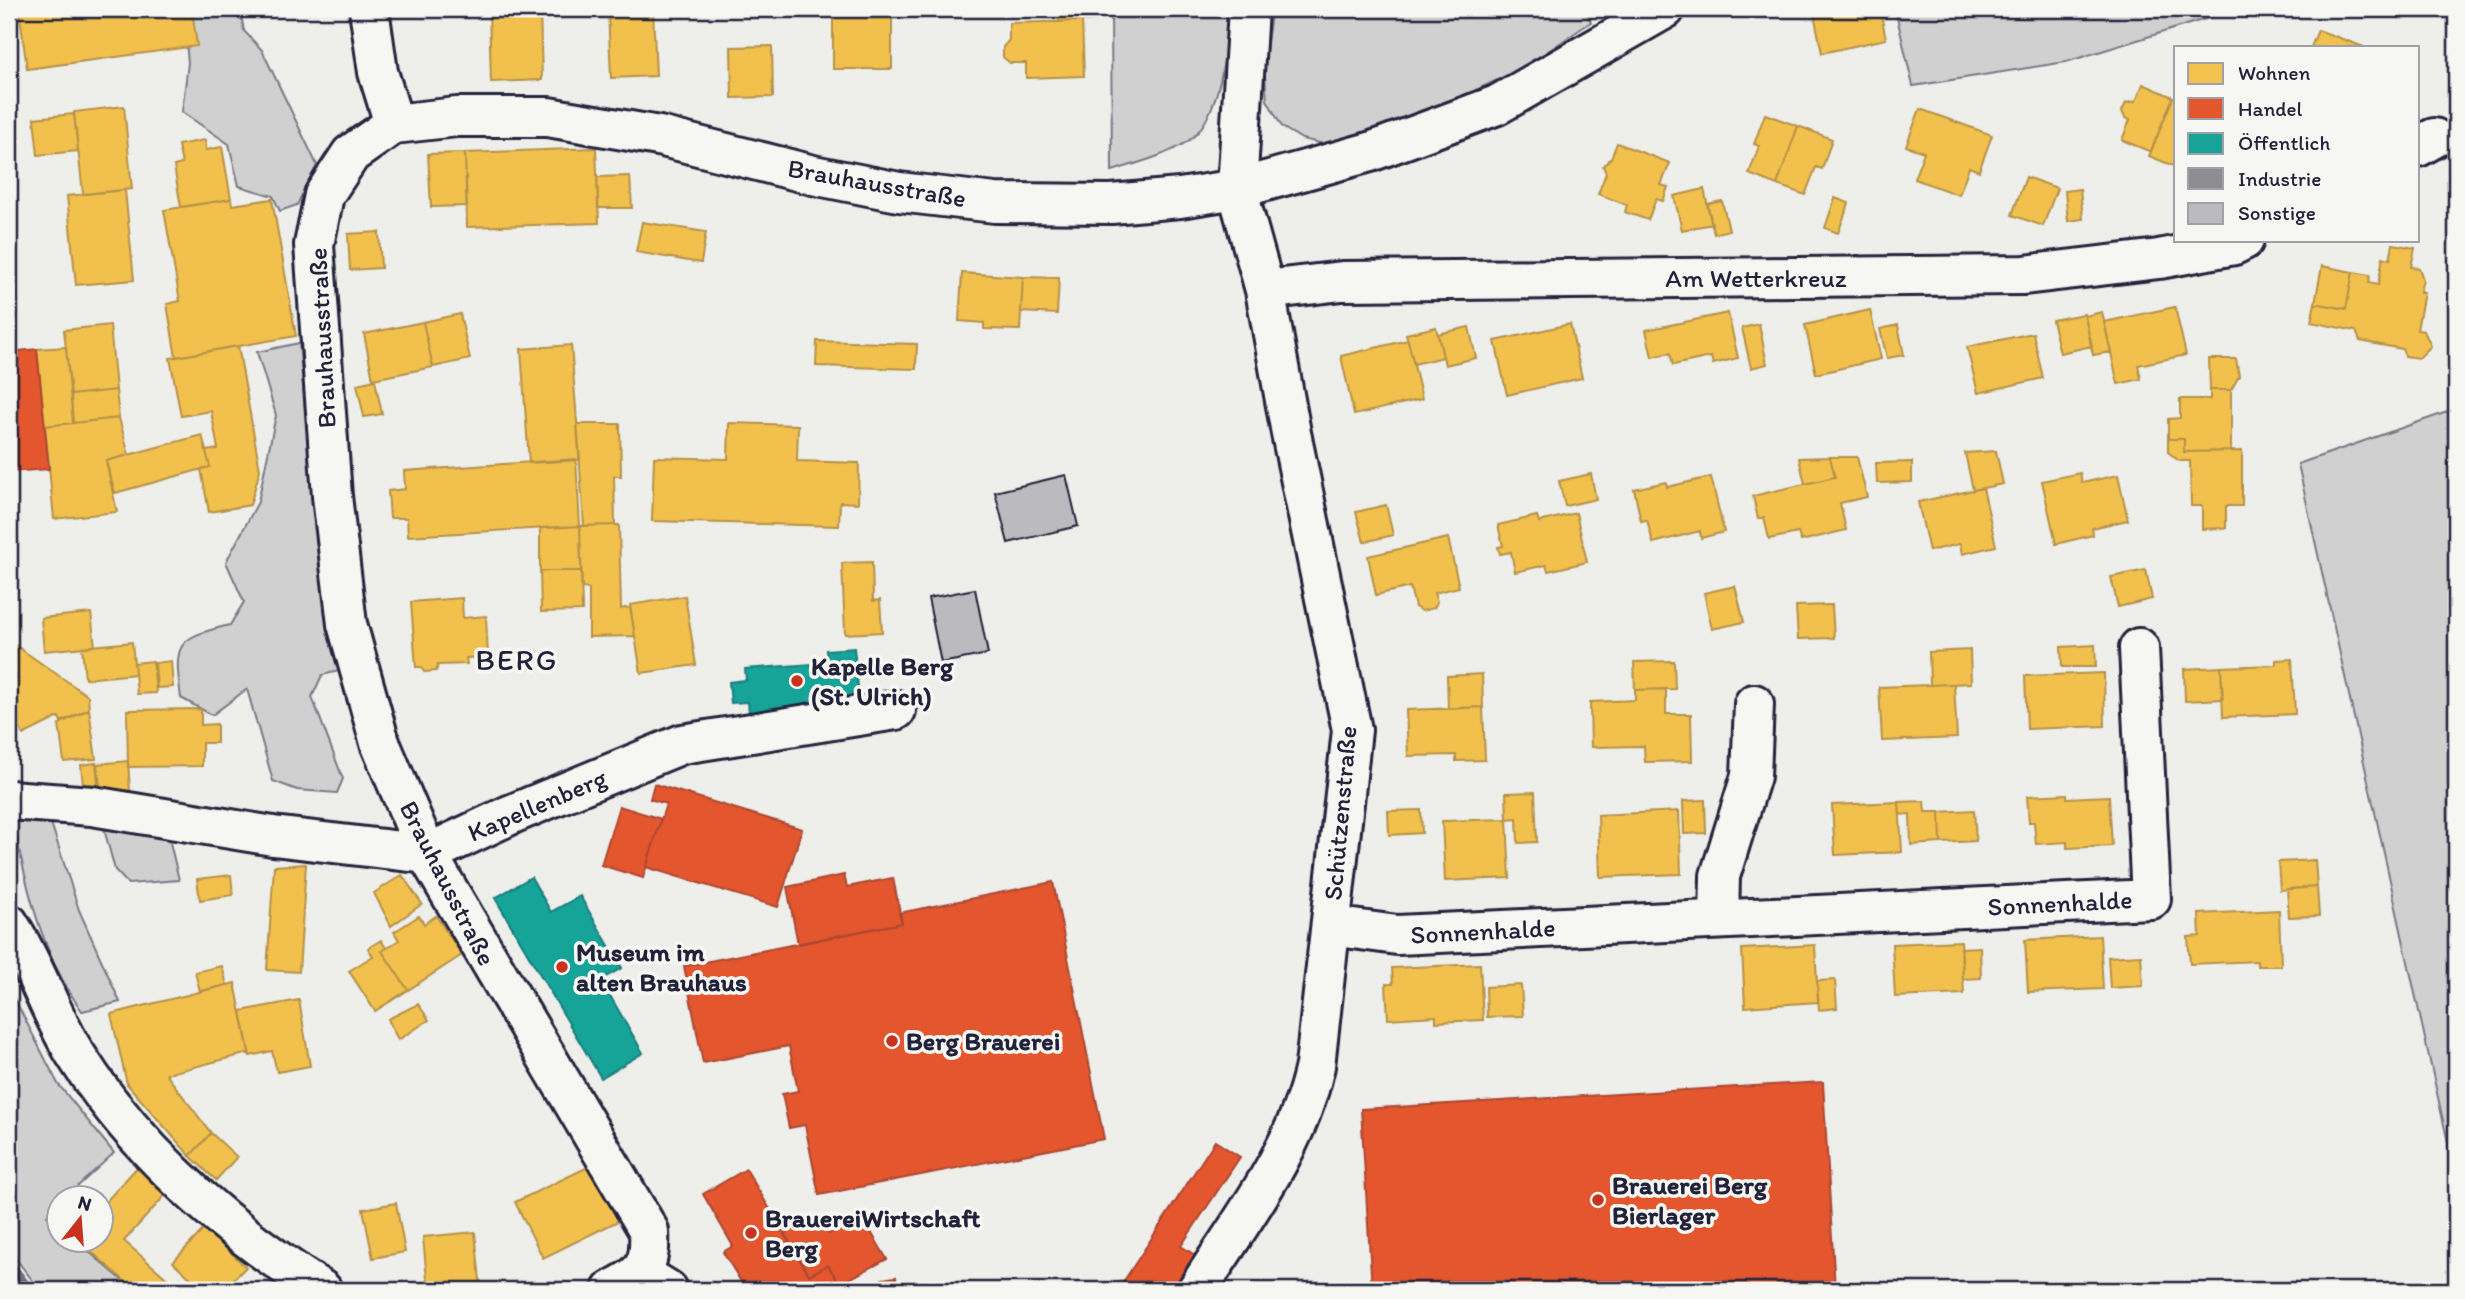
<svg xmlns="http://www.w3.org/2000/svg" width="2465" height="1299" viewBox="0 0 2465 1299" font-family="Itim,sans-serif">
<rect width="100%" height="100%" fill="#eeeeeb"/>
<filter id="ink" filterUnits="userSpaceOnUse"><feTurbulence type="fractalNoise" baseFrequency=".0143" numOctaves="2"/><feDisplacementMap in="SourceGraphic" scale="14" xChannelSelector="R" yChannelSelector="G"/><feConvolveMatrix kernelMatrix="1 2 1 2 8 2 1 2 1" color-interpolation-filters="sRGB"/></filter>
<g filter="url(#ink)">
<path fill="#d0d0d1" stroke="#797986" stroke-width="2" d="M183 9H240L244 31 262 50 317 165 297 205 280 211 273 196 239 186 229 144 182 112 188 63Z
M1111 9H1229C1228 45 1220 120 1188 141 1166 156 1137 163 1112 171Z
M1348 9H1585L1591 22 1523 68 1433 110 1324 144 1302 139 1282 127 1267 100 1264 63 1271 14Z
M1895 9H2238L2066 62 1913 86Z
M299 343 320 570 339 671 322 675 312 697 343 779 337 793 297 790 273 781 247 689 212 715 181 698C174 645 174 638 230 625L244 602 226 562 258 502 276 415 257 352Z
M2456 409V1179L2298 464Z
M13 819 50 820 79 910 120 1002 82 1011C41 954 26 886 13 819Z
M103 825 168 834 179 880 128 884 115 870Z
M9 988 58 1084 114 1153 66 1197 60 1198 59 1203 47 1216 59 1226 60 1240H75L134 1290H40L9 1250Z"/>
<path fill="#f2c14e" stroke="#b49148" stroke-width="2" d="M19 9H192L197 46 27 69Z
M489 9H540L542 80 491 82Z
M608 9H653L656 76 611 78Z
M1059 9H1096V20L1059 22Z
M1813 9H1880L1886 39 1822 53Z
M833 13H892V69H833Z
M1082 21 1084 76 1026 78V63H1010L1003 57V47L1009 40V23Z
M2318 30 2364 47H2311Z
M772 46 773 97 732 98 731 47Z
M2143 84 2173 97 2151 152 2122 140 2130 120 2125 118 2122 111 2126 103 2136 101Z
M2173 97 2176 98V167L2149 156Z
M124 106 132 189 83 194 74 112Z
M1920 109 1992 135 1979 171 1969 167 1959 195 1914 179 1924 152 1906 146Z
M74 114 78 151 38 155 34 118Z
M1765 114 1798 126 1777 185 1749 174 1759 146 1754 144Z
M1798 126 1832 139 1822 169 1816 167 1805 195 1777 185Z
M205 140 206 150 222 147 231 199 181 207 174 166 182 164 178 145Z
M1617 143 1670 163 1661 185 1668 187 1663 201 1656 199 1648 220 1625 212 1627 205 1598 194 1606 173 1603 166 1611 158Z
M596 148 599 223 467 227 465 153Z
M465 153 467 206 431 207 428 154Z
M630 176 632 208H598L597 177Z
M2026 177 2057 188 2043 226 2012 215Z
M1704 189 1712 224 1682 230 1674 196Z
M2080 189 2083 219 2068 221 2065 191Z
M125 190 134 280 76 285 67 196Z
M1835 198 1849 203 1838 233 1825 228Z
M231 199 232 205 272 199 296 336 176 357 167 304 180 301 164 210Z
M1722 201 1729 230 1714 234 1707 204Z
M642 222 706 232 701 263 636 252Z
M379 232 381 268 350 270 348 234Z
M2393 244 2415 248 2411 267 2419 268 2423 279 2420 292H2424L2417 330 2424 331 2431 346 2419 358 2405 356 2402 349 2360 341 2356 331 2311 322 2315 303 2346 309 2353 272 2370 275 2369 283 2378 285 2383 257 2390 259Z
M2322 266 2353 272 2346 309 2315 303Z
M962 273 1023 277 1020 330 984 329V323L959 321Z
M1023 277 1059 278 1057 314 1021 312Z
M2175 307 2186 355 2138 365 2141 379 2118 384 2104 322Z
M1870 310 1881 359 1816 374 1805 325Z
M2102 312 2111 352 2093 355 2085 316Z
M1728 313 1738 358 1713 364 1711 357 1673 365 1670 353 1652 357 1646 330Z
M460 314 470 359 433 367 423 322Z
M2084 314 2092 346 2060 353 2052 320Z
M423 322 433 367 373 379 364 334Z
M1570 324 1582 378 1507 395 1495 341Z
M1759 324 1767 364 1751 368 1742 328Z
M110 325 116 390 71 395 64 330Z
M1898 325 1904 355 1887 358 1880 329Z
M1436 327 1443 357 1414 364 1406 334Z
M1469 327 1476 358 1445 365 1438 334Z
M2033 333 2043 378 1978 393 1967 347Z
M1408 340 1422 399 1354 415 1341 356Z
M817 341 917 344 916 369 816 366Z
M571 345 580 460 529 463 521 349Z
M238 346 260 470 250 505 209 512 201 469 210 467 206 451 218 449 211 411 181 416 170 358Z
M66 347 73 423 45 426 37 349Z
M2209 359H2236L2239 376 2231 390H2210Z
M375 380 382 414 364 417 357 384Z
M116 390 119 418 73 423 71 395Z
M2210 390H2231V451L2184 452V439H2168V419L2180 418V399H2210Z
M119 418 129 455 106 461 117 512 54 519 45 426Z
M729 423 798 425 797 461 859 463 858 503 840 502 839 526 652 521 654 457 728 459Z
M577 424H620L621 476H614L615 525 584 526Z
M202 435 210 467 115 493 106 461Z
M2168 439H2184V452L2242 451V506H2226V528L2202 529V506H2191L2190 461H2179L2168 452Z
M1996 451 2003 484 1973 490 1965 453Z
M1830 457 1835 477 1805 484 1799 458Z
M1830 457H1857L1867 497 1840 503 1846 530 1801 541 1798 533 1769 539 1764 517 1758 519 1753 496 1835 477Z
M576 459 580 526 408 536 407 518H390L388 491 405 489 404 471Z
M1912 462V482L1877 483 1876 463Z
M2080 473 2082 483 2118 475 2128 520 2092 528 2093 535 2056 544 2042 481Z
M1591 474 1596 499 1565 506 1559 481Z
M1711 477 1724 532 1701 538 1700 531 1653 543 1647 520 1641 521 1634 489 1666 482 1667 487Z
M1983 488 1996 546 1962 554 1960 544 1929 551 1918 502Z
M1386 505 1393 535 1364 542 1356 512Z
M1576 513 1587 562 1548 571 1546 565 1515 572 1511 552 1500 554 1498 547 1503 546 1498 525 1537 516 1539 522Z
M615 525H619L621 609 630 607 635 636 589 637V589L582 588 580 526Z
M580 526 581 571H540V528Z
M1448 538 1459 587 1434 593 1437 602 1434 608 1422 611 1415 607 1410 587 1376 595 1368 556Z
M872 562 873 601 880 600 882 632 845 634 842 563Z
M2146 570 2152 599 2118 607 2111 577Z
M540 571H581L582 611 541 612Z
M1735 586 1744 622 1712 629 1704 593Z
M685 596 696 665 641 673 630 605Z
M462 598 463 618 486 616 488 657 466 658 467 664 438 665 436 671 424 672 421 667H416L411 602Z
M1832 605 1834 638 1798 639 1796 606Z
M91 613 95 646 44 651 41 618Z
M132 642 135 674 85 679 82 647Z
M15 645 88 696 89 709 61 722 59 717 23 735 9 705V683L18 679 9 660V653Z
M2095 645 2096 667H2062L2061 647Z
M1970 650 1971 683 1930 685 1929 652Z
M2292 659 2295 714 2223 717 2221 667 2276 665V660Z
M153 661 156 693 137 694 134 663Z
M171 661 173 687 157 688 155 663Z
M1674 661 1675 689 1635 690 1634 662Z
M2221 667 2223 699 2185 701 2184 669Z
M2104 673 2105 726 2027 729 2025 676Z
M1482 674 1483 707 1448 709 1447 676Z
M1954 684 1957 738 1882 741 1879 687Z
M1666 689V714H1691L1692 761 1645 762 1644 746 1591 747 1590 702 1635 700V690Z
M1483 707 1485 760 1456 761V755L1408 756 1406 710Z
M89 709 96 759 64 762 59 724Z
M201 709V725L217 724V743H202V766L128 767 127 710Z
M128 761 130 791 101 793 97 764Z
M96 763 98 784 83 785 81 765Z
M1535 792 1537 842 1518 843 1517 818 1507 819 1506 793Z
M2067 794V798L2109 796 2112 846 2067 848V842L2036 844 2034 822H2029L2027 796Z
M1705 800 1706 833 1684 834 1683 801Z
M1924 801 1925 812H1940L1941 843 1911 845 1910 814 1900 815 1899 802Z
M1899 802 1902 852 1835 855 1832 805Z
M1421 810 1422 833 1389 835 1388 811Z
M1974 810 1976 841 1941 843 1940 812Z
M1679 811 1681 874 1600 877 1598 815Z
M1507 819 1510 878 1445 881 1442 821Z
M2315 860 2317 887 2280 890 2278 862Z
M306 864 299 972 267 970 274 866Z
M231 875 233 895 200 900 197 879Z
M402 875 422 904 391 926 374 893Z
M2317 887 2319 916 2289 917 2287 889Z
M2279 910 2281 966H2257V961L2190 964 2188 937 2200 936 2199 914Z
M419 916 424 924 436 916 462 955 408 990 382 951 399 940 394 932Z
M2100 936 2103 989 2028 992 2025 940Z
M381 940 386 948 382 951 408 990 375 1011 349 971 373 956 368 948Z
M1961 941 1964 994 1895 997 1892 944Z
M1815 945 1818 1002 1745 1007 1742 949Z
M1980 947 1981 978 1963 979 1961 948Z
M2141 955 2143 986 2110 988 2108 957Z
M1480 964 1483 1020 1436 1022V1016L1388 1019 1386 984H1393L1392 968Z
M222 966 227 985 200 991 195 972Z
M1835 980 1837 1008 1819 1010 1817 981Z
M235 983 249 1053 166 1074 211 1133 190 1156 127 1084 111 1014Z
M1521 985 1523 1016 1487 1017 1486 987Z
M299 1000 310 1066 277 1072 272 1051 250 1056 241 1011Z
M418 1004 429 1020 398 1040 388 1019Z
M211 1133 237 1157 216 1180 190 1156Z
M140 1164 168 1192 124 1241 180 1290H135L78 1240H102V1206Z
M592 1165 618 1221 543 1258 515 1202Z
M396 1203 405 1252 373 1258 363 1209Z
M205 1228 246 1267 223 1290H203L173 1262Z
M475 1232 481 1290H428L423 1237Z"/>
<path fill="#e4572e" stroke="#aa4732" stroke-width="2" d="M37 349 49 469 9 472V352Z
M654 784 802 829 778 907 646 867 666 804 650 799Z
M619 806 661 819 643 878 601 865Z
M844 875 847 887 893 878 902 923 798 944 787 887Z
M1053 882 1104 1139 819 1195 805 1125 789 1128 782 1094 798 1091 789 1046 703 1063 684 966 902 923 899 913Z
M1823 1082 1835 1290H1372L1361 1109Z
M1215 1141 1240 1157 1181 1246 1201 1259 1181 1290H1118Z
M746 1169 809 1275 828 1265 840 1284 829 1290H746L723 1252 733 1246 703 1194Z
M817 1215 829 1234 861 1215 887 1259 840 1284 828 1265 809 1275 784 1234Z
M896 1277 898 1288 884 1290 882 1279Z"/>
<path fill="#17a398" stroke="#1a7c7c" stroke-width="2" d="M854 648 859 697 834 700V706L749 714 748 702 731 703 729 682 746 680 745 669 827 663 826 650Z
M531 877 551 912 580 896 622 968 601 980 643 1053 601 1078 495 898Z"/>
<path fill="#8d8d92" stroke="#6d6d78" stroke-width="2" d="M846 9H882V13H846Z"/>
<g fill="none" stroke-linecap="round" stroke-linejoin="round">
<path stroke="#727281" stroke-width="10" d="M9 1263 29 1290"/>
</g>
<path fill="#bbbbbf" stroke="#22223b" stroke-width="2" d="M1066 475 1078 526 1008 543 995 492Z
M975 589 988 654 941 663 928 598Z"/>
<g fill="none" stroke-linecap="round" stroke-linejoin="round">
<g stroke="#22223b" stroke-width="44">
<path id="minor" d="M369 9 378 72 394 124
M2418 147 2434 138
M1265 290 1342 281 2024 275 2159 259 2234 245 2244 240
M9 800 92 806 273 836 427 854 512 814 682 744 896 710
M1719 919 1720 876 1751 776 1754 704
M1331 926 1397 935 2151 899 2139 648
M640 1273 668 1290
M1197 1290C1242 1219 1297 1150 1315 1066L1352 730 1291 433 1265 290 1237 189 1248 9"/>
</g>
<g stroke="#22223b" stroke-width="44">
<path id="tertiary" d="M9 924C35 964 49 1011 74 1052 135 1150 226 1229 322 1290
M612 1290C643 1274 651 1267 649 1231L427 854 380 743 347 624 332 496 314 245 324 195 351 154 394 124 457 117H548L659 136 813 175 899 192 995 203 1111 204 1180 198 1237 189 1370 152 1497 105 1665 9"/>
</g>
<use href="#minor" stroke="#f6f6f2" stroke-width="38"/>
<use href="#tertiary" stroke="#f6f6f2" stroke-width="38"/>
</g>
</g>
<g fill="#c8321e" stroke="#f6f6f2" stroke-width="2.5">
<circle cx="797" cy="681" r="7"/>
<circle cx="562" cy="967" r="7"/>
<circle cx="892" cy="1041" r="7"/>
<circle cx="1598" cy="1200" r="7"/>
<circle cx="751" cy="1233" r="7"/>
</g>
<g text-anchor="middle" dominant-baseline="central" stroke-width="7" stroke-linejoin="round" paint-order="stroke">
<g font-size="26" fill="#22223b" stroke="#f6f6f2">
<text transform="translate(877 183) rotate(10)">Brauhausstraße</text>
<text x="1756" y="278">Am Wetterkreuz</text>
<text transform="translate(322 338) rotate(-93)">Brauhausstraße</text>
<text transform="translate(537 805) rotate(-23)">Kapellenberg</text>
<text transform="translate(1340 813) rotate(-85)">Schützenstraße</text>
<text transform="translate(448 883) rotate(63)">Brauhausstraße</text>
<text transform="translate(2060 903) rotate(-3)">Sonnenhalde</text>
<text transform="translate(1483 931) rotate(-3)">Sonnenhalde</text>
</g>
<g font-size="26" font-weight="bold" fill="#22223b" stroke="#f6f6f2" text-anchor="start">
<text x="811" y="666">Kapelle Berg<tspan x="811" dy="30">(St. Ulrich)</tspan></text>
<text x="576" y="952">Museum im<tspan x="576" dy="30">alten Brauhaus</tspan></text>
<text x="906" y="1041">Berg Brauerei</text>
<text x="1612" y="1185">Brauerei Berg<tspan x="1612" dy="30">Bierlager</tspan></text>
<text x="765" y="1218">BrauereiWirtschaft<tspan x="765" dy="30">Berg</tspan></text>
</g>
<g font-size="30" letter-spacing="2" fill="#22223b" stroke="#f6f6f2">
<text x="517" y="659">BERG</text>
</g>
</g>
<rect width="2465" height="1299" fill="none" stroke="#f6f6f2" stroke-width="35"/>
<rect x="18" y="18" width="2430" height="1264" fill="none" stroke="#22223b" stroke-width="2.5" filter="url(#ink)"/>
<rect x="2174" y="46" width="245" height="196" fill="#f6f6f2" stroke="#a1a1a9" stroke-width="2"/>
<rect x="2188" y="63" width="35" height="21" fill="#f2c14e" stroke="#a1a1a9" stroke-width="2"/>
<text x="2238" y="80" font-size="21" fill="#22223b">Wohnen</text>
<rect x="2188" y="98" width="35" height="21" fill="#e4572e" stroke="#a1a1a9" stroke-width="2"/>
<text x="2238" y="116" font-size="21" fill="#22223b">Handel</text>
<rect x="2188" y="133" width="35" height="21" fill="#17a398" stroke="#a1a1a9" stroke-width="2"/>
<text x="2238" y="150" font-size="21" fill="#22223b">Öffentlich</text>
<rect x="2188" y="168" width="35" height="21" fill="#8d8d92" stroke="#a1a1a9" stroke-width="2"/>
<text x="2238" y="186" font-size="21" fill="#22223b">Industrie</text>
<rect x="2188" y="203" width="35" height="21" fill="#bbbbbf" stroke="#a1a1a9" stroke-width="2"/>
<text x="2238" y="220" font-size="21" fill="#22223b">Sonstige</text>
<g transform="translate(80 1219) rotate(17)"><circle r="33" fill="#f6f6f2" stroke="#a1a1a9" stroke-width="2"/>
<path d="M0-5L12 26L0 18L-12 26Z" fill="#c8321e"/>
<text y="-10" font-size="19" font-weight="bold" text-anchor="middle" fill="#22223b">N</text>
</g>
</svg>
